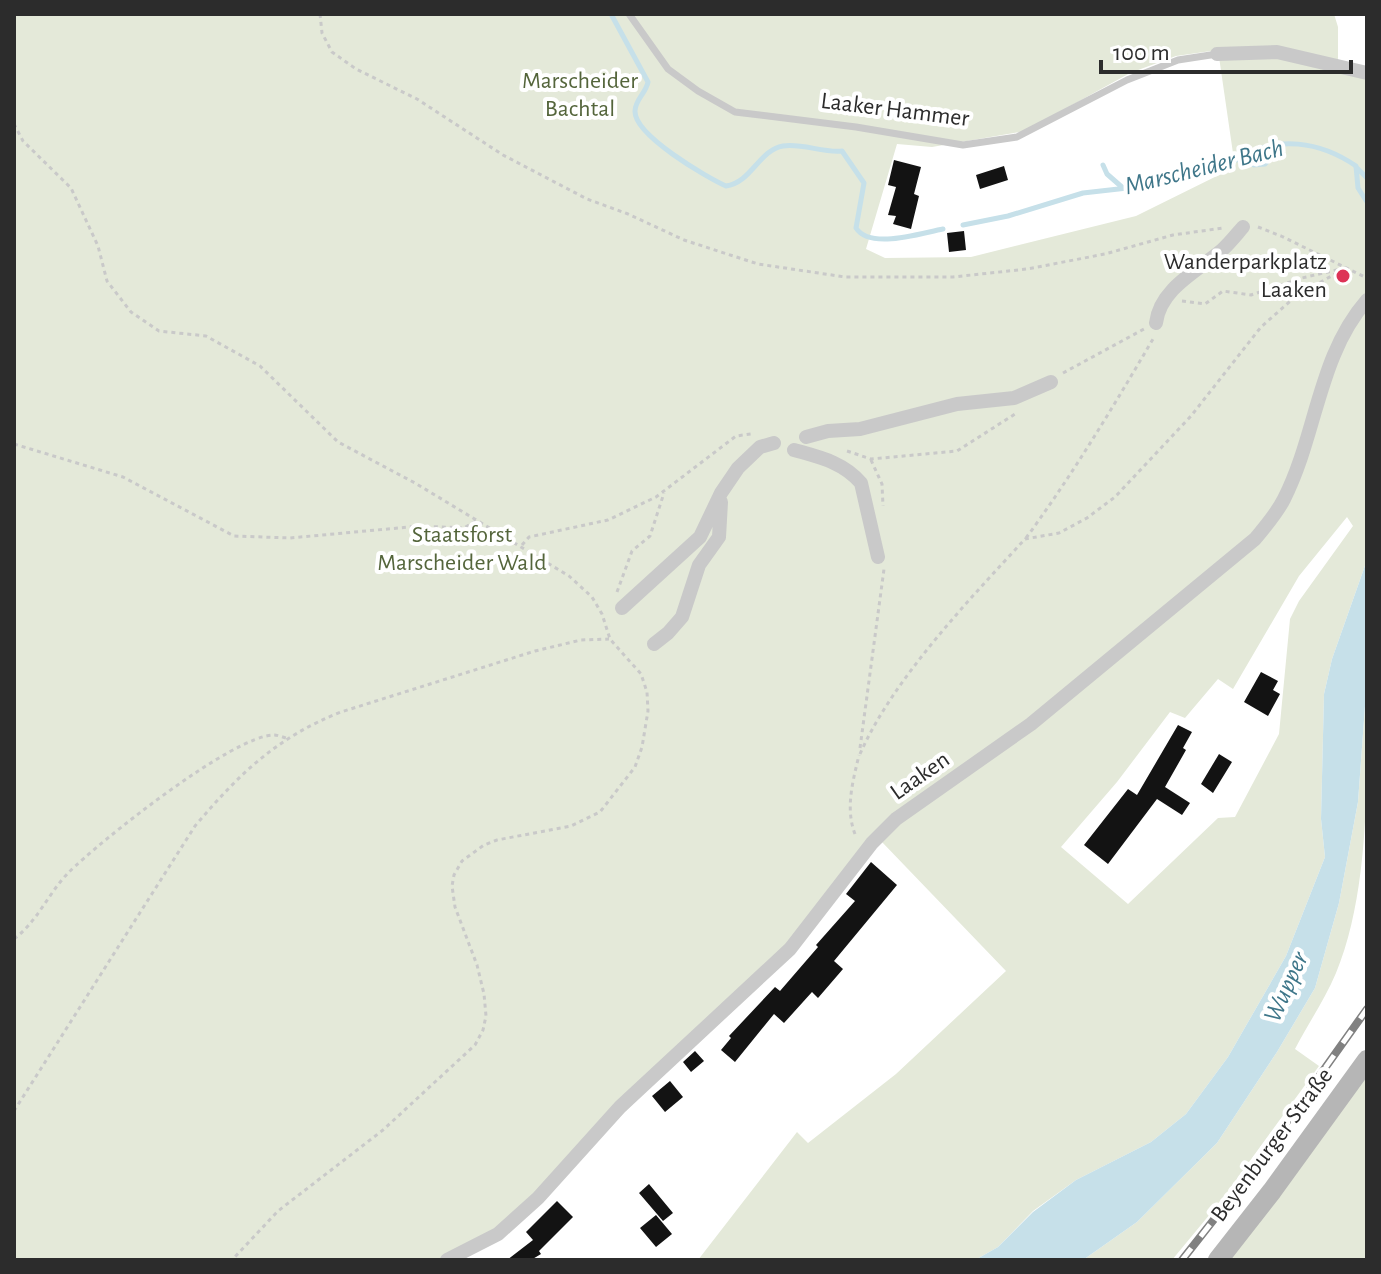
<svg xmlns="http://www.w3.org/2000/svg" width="1381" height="1274" viewBox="0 0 1381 1274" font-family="'Alegreya Sans',sans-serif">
<rect width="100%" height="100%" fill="#fff"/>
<path fill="#e4e9d9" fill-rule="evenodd" d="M14 14H1334L1338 27V61L1367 78V560L1332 659 1324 694 1321 819 1325 857 1286 956 1228 1057 1186 1114 1151 1142 1076 1180 1033 1211 998 1247 975 1260H698L797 1132 808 1143 896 1074 1006 971 881 841 791 948 509 1226 446 1260H14ZM1218 50 1235 167 1136 216 971 257 885 258 866 249 897 144 932 147 1025 131 1130 73 1176 56ZM1347 517 1353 526 1299 601 1290 619 1279 734 1235 817 1218 818 1128 904 1061 847 1117 782 1170 712 1185 718 1218 679 1233 689 1299 576Z
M1367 679C1367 769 1371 889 1336 973 1325 999 1308 1024 1295 1049L1319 1066 1220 1202 1172 1260H1083L1137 1222 1217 1143 1277 1052 1315 988 1339 903 1358 802Z
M1367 1075V1260H1228Z"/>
<path fill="#c6e0e9" d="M1367 560V679L1358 802 1339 903 1315 988 1277 1052 1217 1143 1137 1222 1083 1260H975L998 1247 1033 1212 1076 1180 1151 1142 1186 1114 1228 1057 1286 956 1325 857 1321 819 1324 694 1332 659Z"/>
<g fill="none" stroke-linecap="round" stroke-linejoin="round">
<path stroke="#c6e0e9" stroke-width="5" d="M611 14 648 82C646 93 635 100 635 111 634 135 706 177 726 186 751 183 759 150 783 146 802 143 823 153 842 151L864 183 856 228C870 250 921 233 943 229
M1240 159 1254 165 1265 164 1281 146
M1103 165 1107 174 1123 188
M1356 167 1367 178
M963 225 1008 216 1083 193 1154 185 1239 159C1276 134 1321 142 1356 166L1358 188 1367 202"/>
</g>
<path fill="#131313" d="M894 160 921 167 914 194 919 196 911 229 893 224 896 216 888 215 896 187 888 185Z
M1004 166 1008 180 980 189 976 175Z
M964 231 966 250 949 252 947 233Z
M1261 672 1278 681 1273 690 1280 694 1268 716 1244 702Z
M1178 725 1192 732 1183 748 1186 750 1165 787 1190 803 1182 815 1157 799 1108 864 1084 845 1128 789 1137 795Z
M1219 754 1232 762 1213 793 1201 784Z
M871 862 897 885 834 961 843 969 818 998 812 992 784 1023 774 1014 735 1062 721 1050 731 1038 729 1036 775 987 780 991 818 947 816 945 855 901 846 894Z
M695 1051 704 1061 691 1072 683 1062Z
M670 1081 683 1097 665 1112 652 1096Z
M649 1184 673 1213 663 1221 639 1193Z
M557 1201 573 1217 539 1251 541 1254 531 1260H507L533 1240 526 1232Z
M656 1215 672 1234 656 1247 640 1228Z"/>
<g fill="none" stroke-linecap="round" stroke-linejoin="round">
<path stroke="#c9c9c9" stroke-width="3" stroke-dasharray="4 4" stroke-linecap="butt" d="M320 14 322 33 332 52 356 69 417 99 503 155 587 199 628 214 684 240 758 264 845 277H953L1027 269 1105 254 1173 235 1223 228
M14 124 23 141 71 188 98 246 107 281 131 312 159 331 206 336 260 366 338 442 415 483 569 576 592 597 602 614 610 639 641 674 647 692 648 711 642 747 635 767 600 812 571 826 497 840 484 845 462 861 454 875 452 886 455 907 477 965 484 994 486 1016 483 1030 475 1045 383 1130 278 1211 232 1260
M1258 227 1281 236 1367 278
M1182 301 1205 304 1223 291 1251 295 1302 278 1345 268
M1063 373 1144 329
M14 444 123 477 234 536 290 538 420 526 464 528 476 521
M847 451 871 459 957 451 1015 414
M871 460 882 484 883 506
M1026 538C1073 474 1113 407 1153 339
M522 545 529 537 608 520 656 497 736 436 751 434
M617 592 632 551 650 536 664 493
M860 748 884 569
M860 754C893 679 969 600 1025 539L1059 533 1087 518 1115 497 1191 416 1261 327 1296 296 1342 270
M855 834C845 808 853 781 859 755
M14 939C37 922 48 894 68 873 99 842 233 735 274 735 278 735 282 737 286 738
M14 1111 195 826C239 774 277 737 341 712L535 651 581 640 609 639"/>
<path stroke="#c9c9c9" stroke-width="7" d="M629 14 668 69 698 91 735 112 856 127 963 145 1017 137 1127 80 1178 60 1217 54"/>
<path stroke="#c9c9c9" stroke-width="14" d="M1217 54 1277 52 1367 73
M1156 323C1160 289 1197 271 1221 251 1229 244 1236 235 1243 227
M806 437 828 431 860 429 957 404 1014 398 1051 382
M794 450C819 457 843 462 861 483L878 557
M622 608 700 537 721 493 738 468 760 447 774 443
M654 644 668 633 682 617 699 565 719 537 721 502
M447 1260 498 1234 538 1198 620 1107 790 949 872 843 896 819 1031 724 1255 539C1266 526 1277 513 1284 499 1317 434 1318 356 1367 300"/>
<path stroke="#b6b6b6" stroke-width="20" d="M1218 1260 1272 1191 1367 1060"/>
<g stroke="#818181" stroke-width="8">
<path id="rail" d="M1182 1260 1249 1175 1367 1009"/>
</g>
<use href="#rail" stroke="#fff" stroke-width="5" stroke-dasharray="15" stroke-linecap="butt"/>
</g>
<circle fill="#dd3356" stroke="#fff" stroke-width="3" cx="1343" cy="276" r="8"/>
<g text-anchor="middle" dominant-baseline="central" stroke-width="8" stroke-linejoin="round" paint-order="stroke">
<g font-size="24" fill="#54653b" stroke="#fff">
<text x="580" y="81">Marscheider<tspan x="580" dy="28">Bachtal</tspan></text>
<text x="462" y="535">Staatsforst<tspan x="462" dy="28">Marscheider Wald</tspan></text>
</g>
<g font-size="24" fill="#2c2c2c" stroke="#fff">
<text transform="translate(895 110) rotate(7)">Laaker Hammer</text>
<text transform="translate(920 776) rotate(-35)">Laaken</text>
<text transform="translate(1272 1145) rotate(-53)">Beyenburger Straße</text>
</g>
<g font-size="24" fill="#2c2c2c" stroke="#fff" text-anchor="end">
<text x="1327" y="262">Wanderparkplatz<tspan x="1327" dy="28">Laaken</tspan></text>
</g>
<g font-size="26" font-style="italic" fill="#3e7689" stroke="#fff">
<text transform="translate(1204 167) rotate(-14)">Marscheider Bach</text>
<text transform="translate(1286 987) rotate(-66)">Wupper</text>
</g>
</g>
<rect width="1381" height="1274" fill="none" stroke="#2c2c2c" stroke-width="32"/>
<path d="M1101 60v12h250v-12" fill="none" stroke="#2c2c2c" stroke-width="4"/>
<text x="1113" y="60" font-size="24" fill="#2c2c2c" stroke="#ffffff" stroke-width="6" paint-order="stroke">100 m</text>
</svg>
